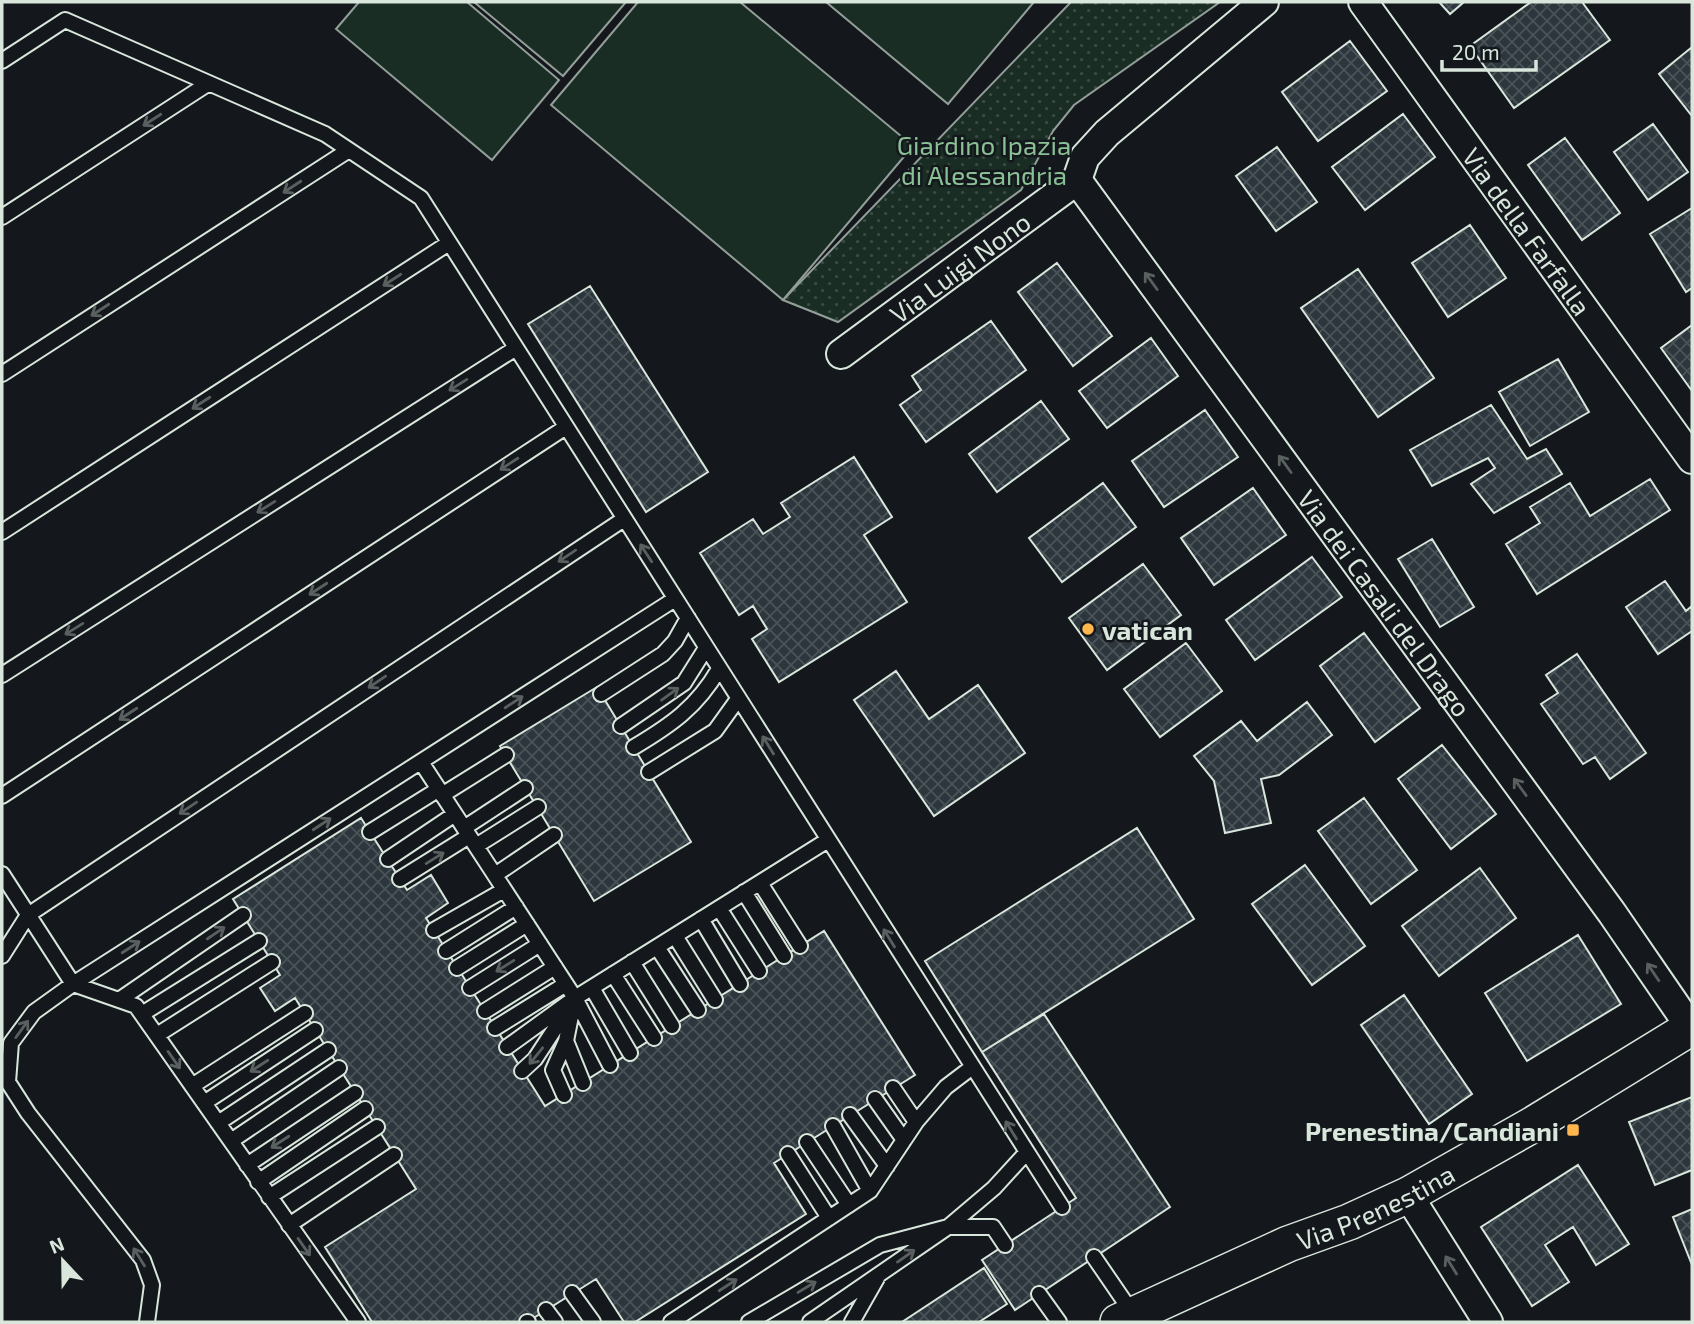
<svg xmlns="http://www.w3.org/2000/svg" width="1694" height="1324" viewBox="0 0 1694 1324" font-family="'Exo 2',sans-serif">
<defs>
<pattern id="garden-dots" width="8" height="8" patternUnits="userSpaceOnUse" patternTransform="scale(1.75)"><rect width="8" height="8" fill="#1a2d24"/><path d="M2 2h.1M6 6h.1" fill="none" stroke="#3b4b43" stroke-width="1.8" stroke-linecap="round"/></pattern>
<pattern id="building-cross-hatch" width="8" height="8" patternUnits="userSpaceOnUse" patternTransform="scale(1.75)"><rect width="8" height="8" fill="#2c363c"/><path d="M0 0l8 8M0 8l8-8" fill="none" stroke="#4a5358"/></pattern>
</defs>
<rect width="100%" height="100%" fill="#14181c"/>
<path fill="url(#garden-dots)" stroke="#939e99" stroke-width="2" d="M1071 2H1220L1074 105 1053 131 1021 190 838 322 783 300Z"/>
<path fill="#1a2d24" stroke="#939e99" stroke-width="2" d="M359 2H467L559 80 492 160 336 29Z
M474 2H626L563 76Z
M638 2H740L913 146 783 300 551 105Z
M826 2H1034L948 104Z"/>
<path fill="url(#building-cross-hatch)" stroke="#d8e6dc" stroke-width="2" d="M1439 2H1464L1450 14Z
M1531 2H1582L1610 40 1514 108 1470 46Z
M1350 41 1387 91 1318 141 1282 92Z
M1692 47V116L1659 74Z
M1403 114 1435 157 1365 210 1332 167Z
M1653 124 1688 172 1648 200 1614 152Z
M1565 138 1620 213 1582 240 1528 165Z
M1277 147 1317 202 1276 231 1236 176Z
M1692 208V288L1686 292 1650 234Z
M1470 225 1506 278 1448 317 1412 263Z
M1057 263 1112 336 1073 366 1018 292Z
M1358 269 1434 378 1378 417 1301 308Z
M590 286 708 472 646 512 528 324Z
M991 321 1026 370 926 442 900 405 921 390 912 376Z
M1692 325V391L1661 348Z
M1151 338 1178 376 1107 428 1079 391Z
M1558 359 1589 412 1530 446 1499 392Z
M1041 401 1069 439 997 492 969 454Z
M1491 405 1527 459 1546 449 1562 474 1494 513 1471 484 1495 468 1488 458 1432 486 1410 450Z
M1205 410 1238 457 1164 507 1132 461Z
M854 457 892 517 864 535 907 602 779 682 752 639 767 629 753 606 739 615 700 553 753 519 763 534 790 517 781 503Z
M1650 479 1670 510 1537 594 1506 544 1540 523 1530 507 1570 483 1590 516Z
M1103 483 1136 527 1062 582 1029 538Z
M1253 488 1286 535 1214 585 1181 538Z
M1432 539 1474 607 1440 627 1398 559Z
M1312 557 1342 597 1255 660 1226 620Z
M1143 564 1181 615 1107 670 1069 618Z
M1665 581 1686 611 1692 606V631L1658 654 1626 607Z
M1364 633 1420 708 1375 742 1320 666Z
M1186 643 1222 691 1160 737 1124 689Z
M1577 654 1646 753 1610 779 1595 757 1583 764 1541 704 1558 693 1546 675Z
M896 671 929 719 978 685 1025 753 934 816 854 700Z
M597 687 691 842 594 901 500 746Z
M1307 702 1332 735 1279 775 1261 779 1271 823 1225 833 1214 781 1194 756 1241 721 1257 741Z
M1442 745 1496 814 1451 849 1398 779Z
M1364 798 1417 870 1371 904 1318 831Z
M361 818 407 890 431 875 448 903 426 918 545 1106 824 931 915 1075 774 1163 806 1214 635 1322H624L596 1279 527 1322H372L325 1247 416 1189 295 998 275 1011 260 988 280 975 233 899Z
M1137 828 1194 919 982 1052 925 961Z
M1305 865 1365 946 1312 985 1252 904Z
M1480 868 1516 918 1439 976 1402 926Z
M1578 935 1621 1004 1527 1061 1485 993Z
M1404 995 1472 1094 1429 1124 1361 1025Z
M1044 1014 1170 1207 1015 1310 982 1260 1076 1198 982 1052Z
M1692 1097V1170L1655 1185 1629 1122Z
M1578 1165 1629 1244 1596 1265 1573 1227 1545 1245 1569 1282 1532 1306 1481 1227Z
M1692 1209V1265L1673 1217Z
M984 1268 1007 1304 979 1322H902Z"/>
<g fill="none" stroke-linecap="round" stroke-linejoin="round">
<g stroke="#d8e6dc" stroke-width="18">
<path id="service" d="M2 61 65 20 325 134 421 198 1062 1207
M2 217 209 83
M2 374 349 150
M2 532 449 243
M2 675 516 348
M601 694 663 654 675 641 688 618
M621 726 684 683 706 648
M634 747C671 725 697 707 719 669
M421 762 575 998 828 840
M649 772 715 731 738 699
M442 795 506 755
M2 796 566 427
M464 828 525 788
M370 832 439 789
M476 846 538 807
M388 859 455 814
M2 874 73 984 136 1006 358 1322
M495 875 554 835
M400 879 469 836
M760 883 800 946
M744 892 784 956
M719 908 759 971
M701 919 740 984
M434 930 504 890
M675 936 715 1000
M657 947 698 1010
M446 951 516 907
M2 956 28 915 624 519
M632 962 672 1026
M457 968 527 924
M613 974 654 1038
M470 988 540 944
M592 988 630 1053
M575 998 610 1065
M119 1000 243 915
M573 1006 566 1041 583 1083
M485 1011 555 967
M142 1014 259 941
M495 1028 566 984
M157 1035 272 962
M507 1047 568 1003
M522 1071 535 1059 575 998
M192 1086 305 1013
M893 1088 916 1122
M564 1095 553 1070 566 1041
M875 1099 904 1140
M204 1103 315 1030
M850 1115 887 1166
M218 1123 328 1050
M833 1126 870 1191
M231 1141 339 1068
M807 1142 849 1205
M788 1154 829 1218
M247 1165 355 1093
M258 1182 365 1109
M269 1197 377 1127
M289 1225 394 1155
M1094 1257 1133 1314
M572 1293 593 1322
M1039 1294 1059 1322
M546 1310 555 1322
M147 1322 152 1285 143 1260 28 1113 8 1082 11 1043 34 1012 73 984 675 599
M527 1322H528
M671 1322 870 1191 916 1122 946 1087 971 1068
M749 1322 880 1245 948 1227H993L1005 1245
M810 1322 948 1227 994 1188 1026 1153
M852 1322 877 1278"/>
</g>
<g stroke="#d8e6dc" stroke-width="32">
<g id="minor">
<path id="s1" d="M1363 2 1692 459"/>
<path id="s2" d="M1077 180 1612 913 1691 1028"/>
<path d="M1077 180 1085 157 1107 133 1264 2"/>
<path id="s3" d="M841 354 1077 180"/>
<path d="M1408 1195 1488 1322"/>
</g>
</g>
<g stroke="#d8e6dc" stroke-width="38">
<g id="tertiary">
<path id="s4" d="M1118 1322 1288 1244 1349 1222 1408 1195 1532 1125 1692 1027"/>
</g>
</g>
<use href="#service" stroke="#14181c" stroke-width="14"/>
<use href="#minor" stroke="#14181c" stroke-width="28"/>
<use href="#tertiary" stroke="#14181c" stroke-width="35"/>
</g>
<defs><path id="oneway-shaft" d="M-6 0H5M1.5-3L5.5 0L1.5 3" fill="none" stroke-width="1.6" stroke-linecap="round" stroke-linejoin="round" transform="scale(1.75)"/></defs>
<g stroke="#59605f">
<use href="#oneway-shaft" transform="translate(152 120) rotate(147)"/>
<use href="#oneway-shaft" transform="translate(292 187) rotate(147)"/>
<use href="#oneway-shaft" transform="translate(392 280) rotate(147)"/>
<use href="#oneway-shaft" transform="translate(1151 281) rotate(-126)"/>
<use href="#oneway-shaft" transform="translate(100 310) rotate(147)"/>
<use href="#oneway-shaft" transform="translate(458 385) rotate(148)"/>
<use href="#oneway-shaft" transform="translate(201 403) rotate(147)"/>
<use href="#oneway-shaft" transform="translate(509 464) rotate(147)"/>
<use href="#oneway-shaft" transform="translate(1285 464) rotate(-126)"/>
<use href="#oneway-shaft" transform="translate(266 507) rotate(148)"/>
<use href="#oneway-shaft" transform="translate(646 553) rotate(-123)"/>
<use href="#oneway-shaft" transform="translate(567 556) rotate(146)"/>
<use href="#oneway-shaft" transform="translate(318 589) rotate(147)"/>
<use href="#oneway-shaft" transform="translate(74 629) rotate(148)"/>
<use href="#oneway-shaft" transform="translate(377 682) rotate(146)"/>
<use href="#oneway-shaft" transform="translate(670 694) rotate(-36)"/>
<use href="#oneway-shaft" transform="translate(514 702) rotate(-33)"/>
<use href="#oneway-shaft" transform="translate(128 714) rotate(147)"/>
<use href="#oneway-shaft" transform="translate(768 745) rotate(-122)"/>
<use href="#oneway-shaft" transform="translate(1520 787) rotate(-126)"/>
<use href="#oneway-shaft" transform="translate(188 808) rotate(146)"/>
<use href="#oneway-shaft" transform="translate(322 824) rotate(-33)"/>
<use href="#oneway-shaft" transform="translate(435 858) rotate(-32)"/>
<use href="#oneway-shaft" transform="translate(216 933) rotate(-34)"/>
<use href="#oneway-shaft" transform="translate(889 938) rotate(-122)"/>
<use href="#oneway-shaft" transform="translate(131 947) rotate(-33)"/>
<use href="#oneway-shaft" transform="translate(505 966) rotate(148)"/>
<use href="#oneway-shaft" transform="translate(1653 972) rotate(-124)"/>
<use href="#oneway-shaft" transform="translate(22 1029) rotate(-54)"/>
<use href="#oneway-shaft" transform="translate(536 1056) rotate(129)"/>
<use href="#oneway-shaft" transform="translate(174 1060) rotate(55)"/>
<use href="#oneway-shaft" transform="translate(259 1066) rotate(147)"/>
<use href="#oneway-shaft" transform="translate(1011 1130) rotate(-122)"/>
<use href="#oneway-shaft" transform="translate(280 1142) rotate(147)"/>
<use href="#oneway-shaft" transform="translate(304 1247) rotate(55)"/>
<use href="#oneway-shaft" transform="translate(906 1256) rotate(-35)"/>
<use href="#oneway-shaft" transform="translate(139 1257) rotate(-122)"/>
<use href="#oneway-shaft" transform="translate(1451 1265) rotate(-122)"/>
<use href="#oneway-shaft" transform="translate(728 1285) rotate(-33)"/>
<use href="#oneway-shaft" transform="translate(807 1287) rotate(-31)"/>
</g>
<g fill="#ffb74d" stroke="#14181c" stroke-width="2.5">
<circle cx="1088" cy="629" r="7"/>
<rect x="1566" y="1123" width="14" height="14" rx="3.5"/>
</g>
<g text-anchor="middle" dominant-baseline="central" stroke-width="5" stroke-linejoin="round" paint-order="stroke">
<g font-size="26" fill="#8ac095" stroke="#14181c">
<text x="984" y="144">Giardino Ipazia<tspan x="984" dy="30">di Alessandria</tspan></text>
</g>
<g font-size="26" fill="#d8e6dc" stroke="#14181c">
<text stroke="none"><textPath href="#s1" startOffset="282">Via della Farfalla</textPath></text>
<text stroke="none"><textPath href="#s3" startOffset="147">Via Luigi Nono</textPath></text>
<text stroke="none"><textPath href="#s2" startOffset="523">Via dei Casali del Drago</textPath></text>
<text stroke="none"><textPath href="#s4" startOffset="282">Via Prenestina</textPath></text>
</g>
<g font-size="26" font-weight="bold" fill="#d8e6dc" stroke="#14181c" text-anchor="start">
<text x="1102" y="629">vatican</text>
<text x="1559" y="1130" text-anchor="end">Prenestina/Candiani</text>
</g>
</g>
<rect width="1694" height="1324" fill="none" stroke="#d8e6dc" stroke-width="7"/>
<g transform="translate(63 1261) rotate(338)" stroke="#14181c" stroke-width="5" paint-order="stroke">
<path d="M0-5L12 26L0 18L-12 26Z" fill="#d8e6dc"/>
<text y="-10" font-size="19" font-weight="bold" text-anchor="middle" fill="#d8e6dc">N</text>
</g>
<path d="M1442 60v10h94v-10" fill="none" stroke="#d8e6dc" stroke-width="3.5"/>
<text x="1452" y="60" font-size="21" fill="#d8e6dc" stroke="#14181c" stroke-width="5" paint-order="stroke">20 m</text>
</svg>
